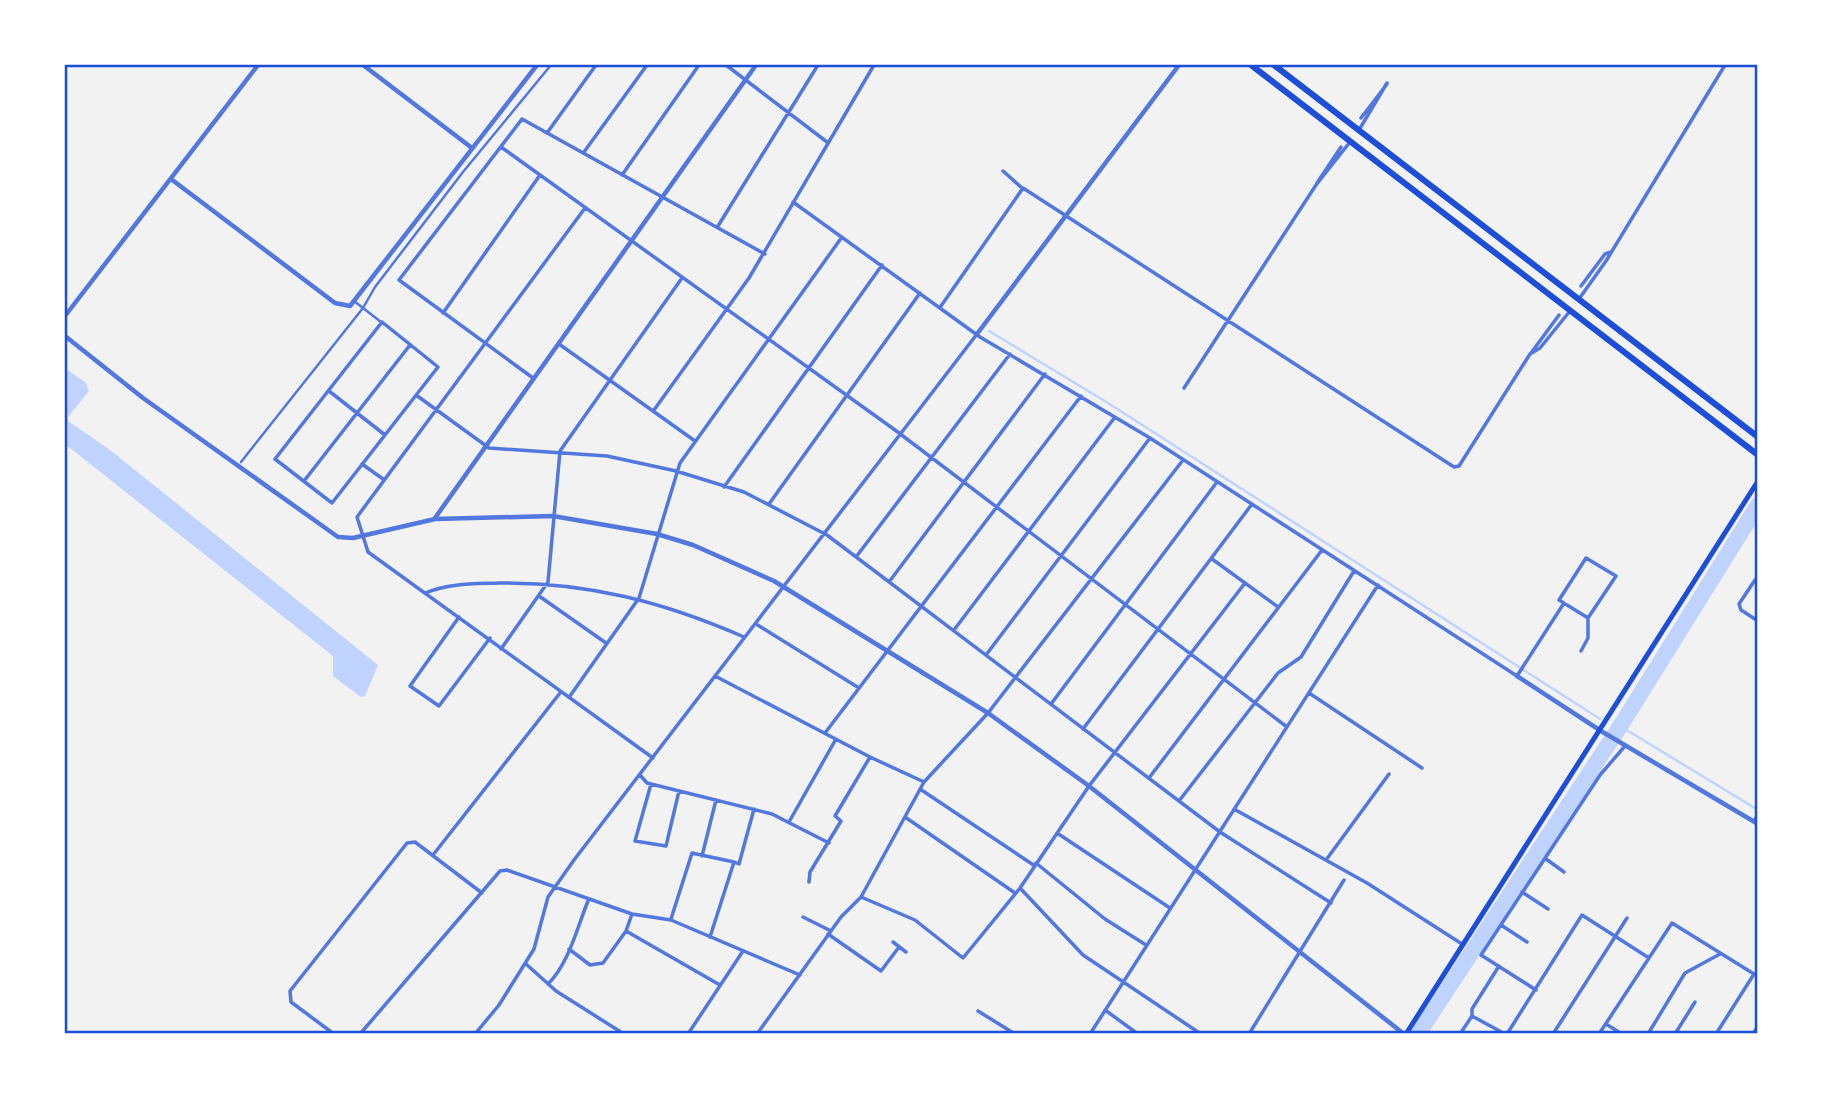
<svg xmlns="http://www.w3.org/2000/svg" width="1823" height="1099" viewBox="0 0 1823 1099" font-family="'Asap Condensed',sans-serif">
<rect width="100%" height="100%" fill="#f2f2f2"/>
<path fill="#bfd3fe" d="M65 368 86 383 89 391 68 417V421L110 450 378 665 365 696 361 697 333 676V656L65 444Z"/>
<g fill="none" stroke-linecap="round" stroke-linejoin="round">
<path stroke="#bfd3fe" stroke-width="2.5" d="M989 331 1108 403 1600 719
M1615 723 1758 810"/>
<path stroke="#bfd3fe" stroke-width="16" d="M1418 1034 1621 725 1758 505"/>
<path stroke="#5277de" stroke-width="2.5" d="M354 301 381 322
M241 462 363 308 375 287 463 172 551 65"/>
<path stroke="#5277de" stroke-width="3.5" d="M726 65 827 142
M1361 118 1387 84
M1359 130 1387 83
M547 133 596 65
M501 147 895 430 1287 727
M584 152 647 65
M1003 171 1022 188
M622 175 699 65
M1317 183 1341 147
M793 202 980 337 1150 438 1517 676 1564 603
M585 208 357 517 368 552 653 758
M718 226 818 65
M1581 286 1605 254 1611 252
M1579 299 1606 261 1725 65
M941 306 1023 188 1454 467 1459 466 1530 354 1540 348 1570 311
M443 313 540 175
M382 322 438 367 332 503 275 459Z
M559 344 695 441
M1531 353 1559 315
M533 378 399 280 522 119 765 254
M1184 388 1316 185 1350 142
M329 391 385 435
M416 395 489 448 607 456 676 471 744 492 827 535 1220 832 1331 903
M654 410 749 278 874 65
M362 464 383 479
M304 481 410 345
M724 487 882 265
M769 504 920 293
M856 557 1010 354
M1212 559 1278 607
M1758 579 1755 580 1739 604 1741 610 1758 621
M889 582 1045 374
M425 593C450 583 473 584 499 583 587 582 664 602 744 637
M539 596 606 643
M459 617 410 686 439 706 490 638
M756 624 859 688
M954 630 1115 417
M501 649 548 582 560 451 682 278
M1581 651 1588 638V618L1616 576 1586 558 1559 600 1588 618
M986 655 1150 438
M715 676 870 757 924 782
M1309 693 1422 768
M570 696 639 598 680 463 842 237
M1051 704 1217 482
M1083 729 1252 504
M825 733 1081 396
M640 775 647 783 772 814 829 843
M1149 778 1322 550
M651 784 635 841 666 846 679 791
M920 789 1035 866
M1179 801 1278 673 1301 657 1354 571
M1234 809 1367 883 1462 944
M905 817 1015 893
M1754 821 1758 814
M789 822 836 739
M1057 833 1170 908
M433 855 560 693
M702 856 716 800
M1546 859 1564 872
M1326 860 1389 774
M734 862 739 864 754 809
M1036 863 1105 919 1146 945
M809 882 810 872 841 821 835 816 870 757
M1020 888 1083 955 1201 1034
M1522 892 1548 909
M861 897 915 920 963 958 1020 888 1089 786 1245 583
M803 917 831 931
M671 919 692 853 734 862 710 937
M1501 925 1527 942
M626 931 720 985
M828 934 881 971 899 947
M893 942 906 952
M569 949 590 965 603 963 626 931 632 914
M526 964 556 991 624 1034
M548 984C569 963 577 928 588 901
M1536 990 1481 955 1600 775 1625 746
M1105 1010 1138 1034
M978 1011 1015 1034
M1472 1016V1009L1499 966
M1606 1024 1622 1034
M334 1034 291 1002 290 991 407 843 415 842 482 893
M360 1034 500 871 507 870 632 914 671 920 800 975
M475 1034 499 1005 534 949 548 897 574 860 977 334
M688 1034 743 951
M757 1034 841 917 861 897 924 782 988 713 1183 460
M1090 1034 1378 585
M1249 1034 1344 880
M1460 1034 1472 1016 1505 1034
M1507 1034 1582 915 1649 958
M1553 1034 1627 918
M1599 1034 1672 923 1754 974 1716 1034
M1648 1034 1685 973 1720 954
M1675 1034 1695 1002
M1753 1034 1758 1026"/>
<path stroke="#5277de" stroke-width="4.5" d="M363 65 472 148
M171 179 335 303 350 306 537 65
M65 316 258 65
M977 334 1179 65
M65 336 143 398 338 537 353 538 435 519 553 516 657 534 693 545 774 581 988 713 1089 786 1404 1034
M435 518 756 65
M1517 676 1601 731 1758 824"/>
<path stroke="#1d4ed8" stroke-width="5" d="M1406 1034 1758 481"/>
<path stroke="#1d4ed8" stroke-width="6" d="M1251 65 1758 455
M1274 65 1758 437"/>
</g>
<rect width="1823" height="1099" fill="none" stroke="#ffffff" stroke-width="133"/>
<rect x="66" y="66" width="1690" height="966" fill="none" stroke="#1d4ed8" stroke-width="2.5"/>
</svg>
